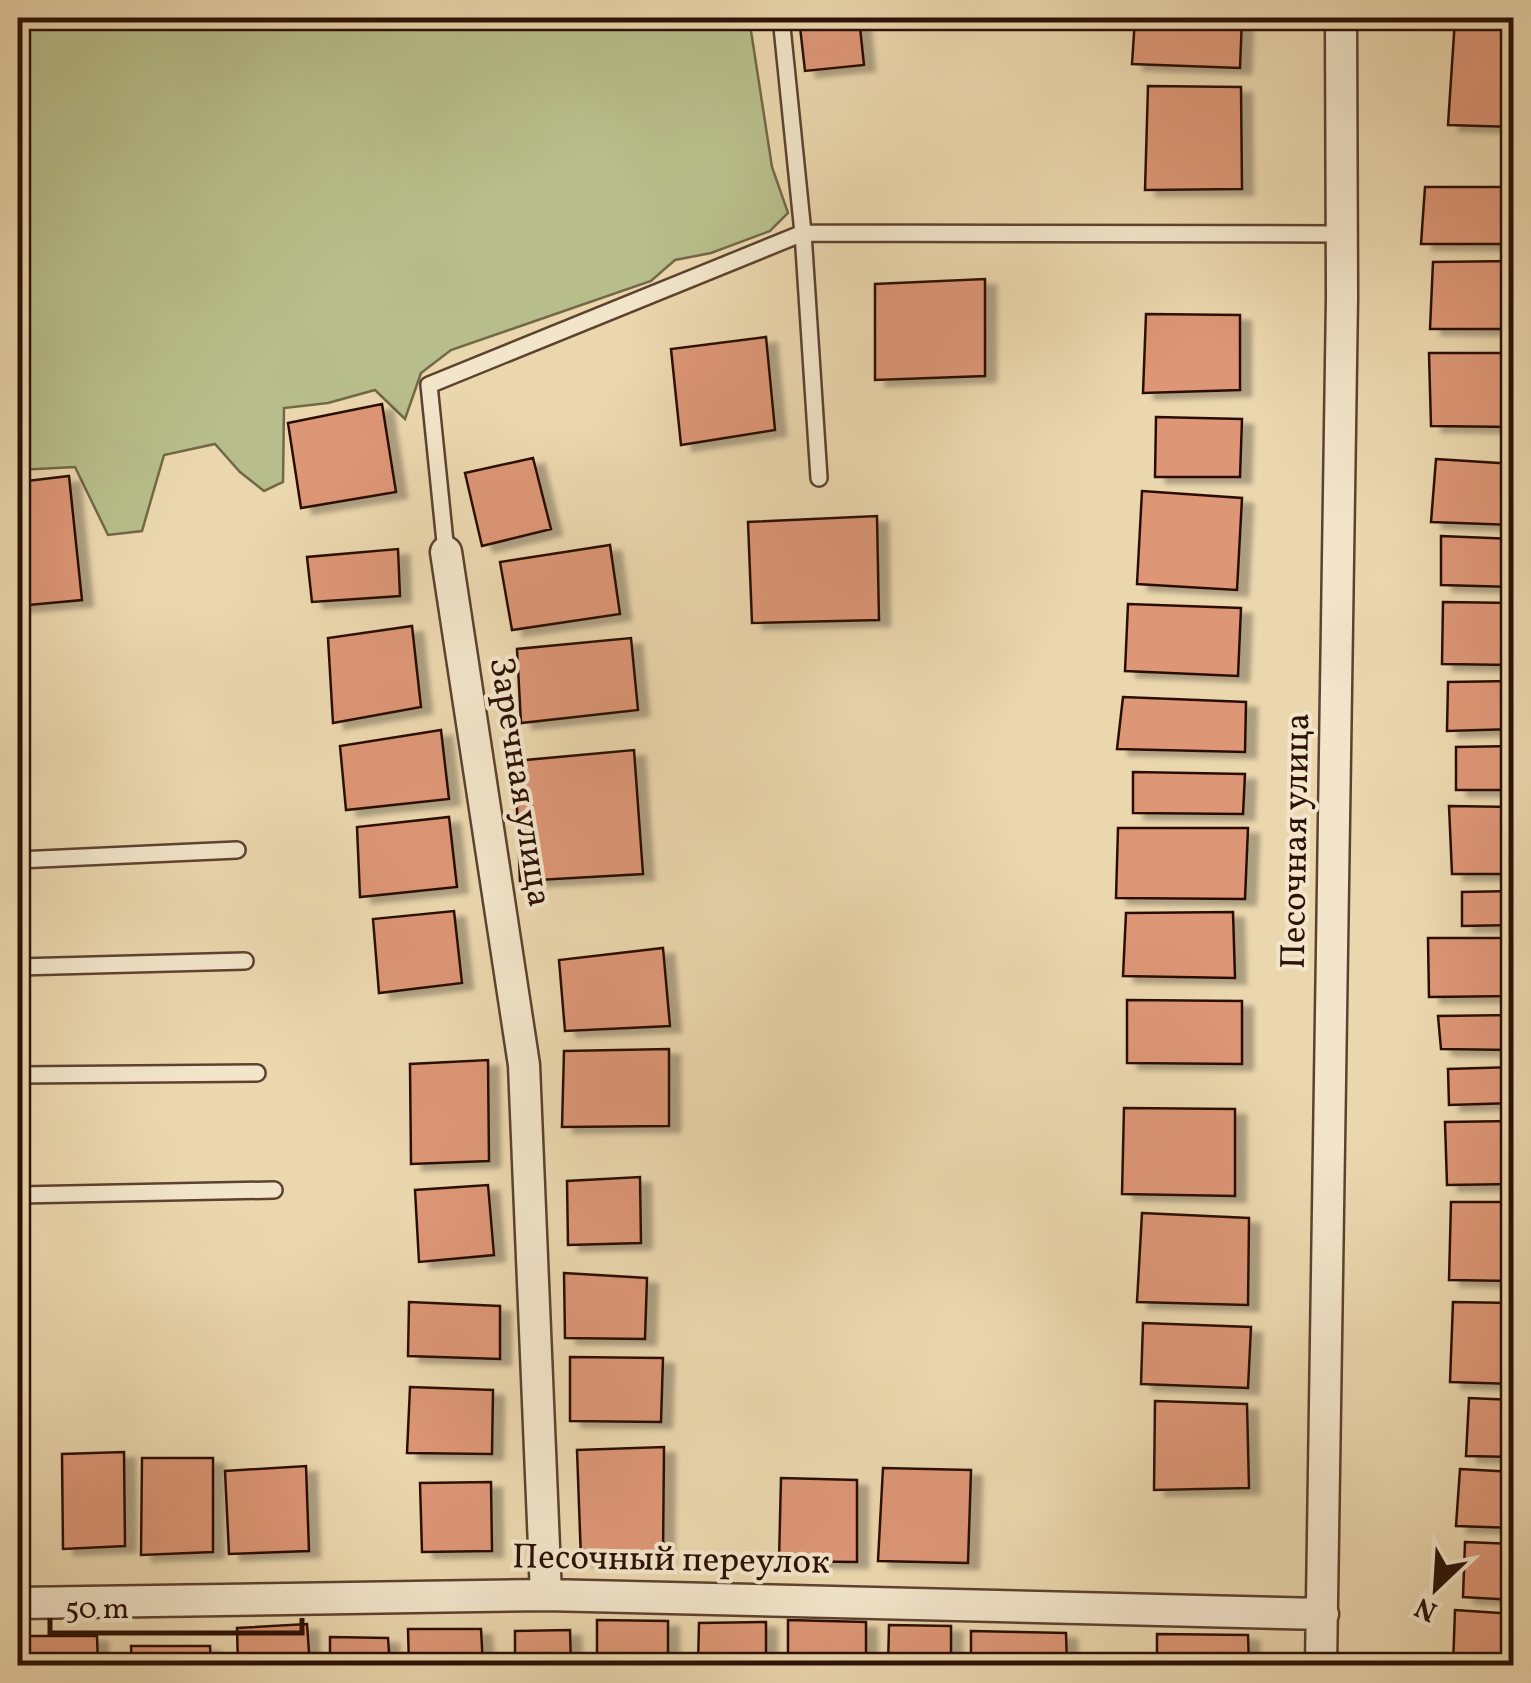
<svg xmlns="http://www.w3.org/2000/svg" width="1531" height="1683" viewBox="0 0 1531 1683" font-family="Vollkorn,serif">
<defs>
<filter id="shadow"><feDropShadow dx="11" dy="6" stdDeviation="2.5" flood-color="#0004"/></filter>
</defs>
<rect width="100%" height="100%" fill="#ebd7ae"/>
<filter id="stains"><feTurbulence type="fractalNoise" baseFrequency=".002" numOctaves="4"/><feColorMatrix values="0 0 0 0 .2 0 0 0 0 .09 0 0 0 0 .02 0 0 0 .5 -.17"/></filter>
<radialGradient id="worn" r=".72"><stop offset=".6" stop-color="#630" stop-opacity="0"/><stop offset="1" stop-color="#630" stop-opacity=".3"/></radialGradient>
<path fill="#b7be8b" stroke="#726848" stroke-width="2.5" d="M18 18H749L772 167 788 213 770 231 711 253 675 260 651 281 451 350 421 373 405 419 375 390 328 403 284 408 283 482 264 491 240 472 215 444 164 455 142 531 108 535 75 467 18 470Z"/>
<path fill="#dd9676" stroke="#2c1105" stroke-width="2.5" filter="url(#shadow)" d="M799 18H859L864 65 805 71Z
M1135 18H1242L1240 68 1132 64Z
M1455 19 1514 20V127L1448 125Z
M1148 86 1241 87 1242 189 1145 190Z
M1425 187H1514V244H1421Z
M1514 261V329H1430L1433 262Z
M985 279V376L875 380V284Z
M1146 314 1240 315V390L1143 393Z
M766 337 775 430 681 445 671 349Z
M1429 353H1514V427L1431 426Z
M382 404 396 492 301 508 288 423Z
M1156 417 1242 419 1240 477H1155Z
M533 458 551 529 482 546 465 473Z
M1436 459 1514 464V525L1431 522Z
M69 476 82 600 18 606V482Z
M1142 491 1242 498 1237 590 1137 584Z
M877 516 879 620 752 623 748 522Z
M1441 536 1514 539V587L1441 585Z
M610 545 620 614 512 630 500 562Z
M398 549 400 596 312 602 307 557Z
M1443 602 1514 603V665L1442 664Z
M1128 604 1241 608 1238 676 1125 671Z
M412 626 421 707 333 723 328 638Z
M631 638 638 710 521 723 517 649Z
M1514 681V729L1447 731 1448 682Z
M1123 697 1246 702 1245 752 1117 749Z
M441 730 449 799 346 810 340 746Z
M1514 746V790H1456V747Z
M634 750 643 874 520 881 515 761Z
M1133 772 1245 774 1243 814 1133 813Z
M1449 806 1514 807V874H1452Z
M449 817 457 887 360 897 357 827Z
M1118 828H1248L1245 899 1116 898Z
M1514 891V925L1462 926V892Z
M454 911 462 983 379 993 373 919Z
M1233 912 1235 978 1123 976 1126 913Z
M1428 938H1514V996L1429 997Z
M663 948 670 1026 565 1031 559 960Z
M1127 1000 1242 1001V1064L1127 1063Z
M1514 1015V1050L1441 1049 1438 1016Z
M669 1049V1126L562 1127 564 1051Z
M488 1060 489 1161 411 1164 410 1064Z
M1514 1067V1103L1449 1105 1448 1069Z
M1124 1108 1235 1109V1196L1122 1194Z
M1514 1121V1184L1447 1185 1445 1122Z
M640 1177 641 1243 568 1245 567 1181Z
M488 1185 494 1255 419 1262 415 1190Z
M1451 1202H1514V1281L1449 1280Z
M1142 1213 1249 1218 1248 1305 1137 1302Z
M564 1273 647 1278 645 1339 565 1338Z
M409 1302 500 1306V1359L408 1356Z
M1453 1302 1514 1303V1384L1450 1382Z
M1143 1323 1251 1327 1248 1388 1141 1384Z
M570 1357 663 1358 661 1422 570 1421Z
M410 1387 493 1390 492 1454 407 1453Z
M1469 1398 1514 1400V1457L1466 1456Z
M1155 1401 1247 1404 1249 1488 1154 1490Z
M664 1447 663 1558 581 1560 577 1450Z
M124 1452 125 1546 63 1549 62 1454Z
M142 1458H213V1552L141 1555Z
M306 1466 309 1551 229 1554 225 1471Z
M883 1468 971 1470 968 1563 878 1561Z
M1460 1469 1514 1472V1528L1456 1526Z
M781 1478 857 1480V1562L779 1561Z
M491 1482 492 1551 422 1552 420 1483Z
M1465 1542 1514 1544V1600L1463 1597Z
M1455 1610 1514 1614V1666H1453Z
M597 1620 668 1621V1666H597Z
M788 1620 866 1622V1666H788Z
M766 1622V1666H698L699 1623Z
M307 1624 310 1666H238L237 1628Z
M889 1625 951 1626V1666H888Z
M408 1629H481L483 1666H409Z
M570 1630 571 1666H515V1631Z
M971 1631 1066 1633 1067 1666H971Z
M1157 1634 1248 1635 1249 1666H1157Z
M24 1636H97L98 1666H26Z
M330 1637 388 1638 390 1666H330Z
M131 1646H210L211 1666H132Z"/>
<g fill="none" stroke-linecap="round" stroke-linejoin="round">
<g stroke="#5c422f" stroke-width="20">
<path id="lane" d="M819 478 803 233 1342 234
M446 552 429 385 803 233 782 27
M18 860 237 850
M18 967 245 961
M18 1075 257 1073
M18 1195 274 1190"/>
</g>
<g stroke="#5c422f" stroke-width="35">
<path id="street" d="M446 552 524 1065 546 1595
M18 1603 546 1595 1323 1614
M1321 1666 1342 298 1341 18"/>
</g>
<use href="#lane" stroke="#f2e5ca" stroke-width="15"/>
<use href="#street" stroke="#f2e5ca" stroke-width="30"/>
</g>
<g text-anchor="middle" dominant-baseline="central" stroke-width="8" stroke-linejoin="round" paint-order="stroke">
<g font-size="35" fill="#2c1105" stroke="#f2e5ca">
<text transform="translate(519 782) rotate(81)">Заречная улица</text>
<text transform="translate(1297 841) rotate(-89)">Песочная улица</text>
<text transform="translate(671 1561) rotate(1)">Песочный переулок</text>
</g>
</g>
<rect width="1531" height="1683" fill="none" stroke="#ebd7ae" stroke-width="60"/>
<rect x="20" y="20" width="1491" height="1643" fill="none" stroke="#2c1105" stroke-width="5"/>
<rect x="30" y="30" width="1471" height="1623" fill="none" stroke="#2c1105" stroke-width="2.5"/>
<g transform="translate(1436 1588) rotate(205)" stroke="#f2e5ca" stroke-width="8" paint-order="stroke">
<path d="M0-8L18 38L0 25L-18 38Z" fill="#2c1105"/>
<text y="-15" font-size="28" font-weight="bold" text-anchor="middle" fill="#2c1105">N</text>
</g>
<path d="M50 1618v15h252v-15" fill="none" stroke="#2c1105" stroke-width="5"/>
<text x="65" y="1618" font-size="30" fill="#2c1105" stroke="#f2e5ca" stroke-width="8" paint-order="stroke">50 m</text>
<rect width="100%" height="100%" filter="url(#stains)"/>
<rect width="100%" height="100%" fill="url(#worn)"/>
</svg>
